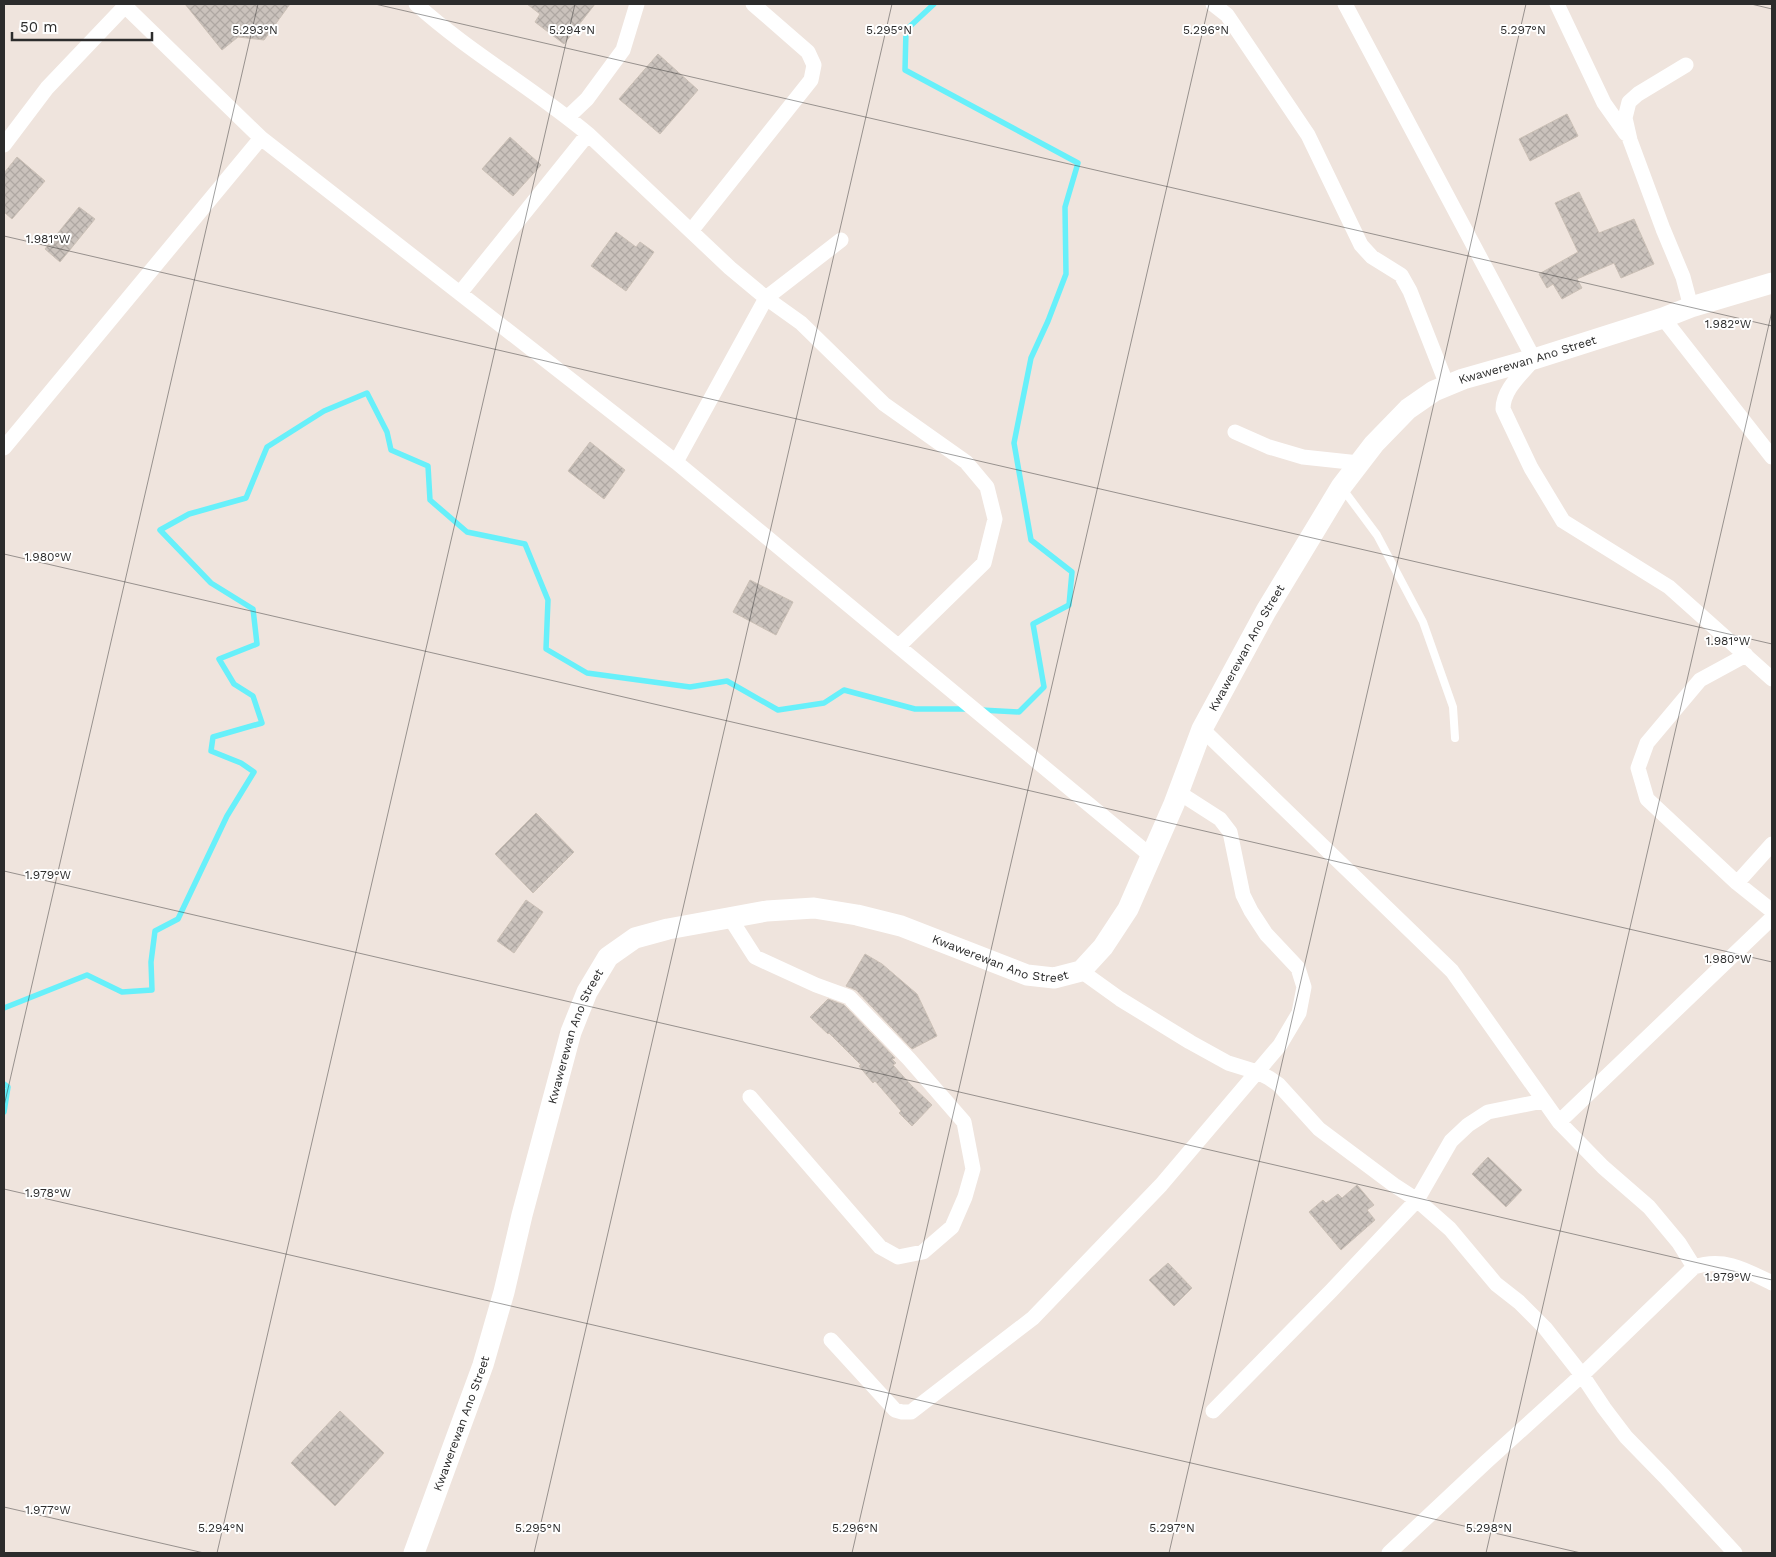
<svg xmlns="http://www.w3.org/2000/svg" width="1776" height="1557" viewBox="0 0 1776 1557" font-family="'Work Sans',sans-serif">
<defs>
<pattern id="building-cross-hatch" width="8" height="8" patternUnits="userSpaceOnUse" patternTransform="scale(1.25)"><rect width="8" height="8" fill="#cac2bc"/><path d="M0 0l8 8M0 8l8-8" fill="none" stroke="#aea7a2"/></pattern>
</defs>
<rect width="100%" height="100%" fill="#efe4dd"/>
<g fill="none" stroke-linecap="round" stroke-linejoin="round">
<path stroke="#67f0fa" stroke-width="5.5" d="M934 4 906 30 905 70 1078 163 1065 207 1066 274 1048 321 1031 358 1014 443 1031 540 1072 572 1069 605 1033 624 1044 687 1019 712 981 710
M4 1008 87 975 122 992 152 990 151 962 155 931 178 919 227 816 254 772 241 763 211 751 213 737 262 723 253 696 234 684 219 659 257 644 253 609 211 583 160 530 189 514 246 498 267 447 324 411 367 393 387 432 391 450 428 466 430 500 467 532 525 544 548 600 546 649 587 673 690 687 727 681 778 710 824 703 844 690 915 709H969
M4 1084 8 1087 4 1112"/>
</g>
<path fill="url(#building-cross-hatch)" stroke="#cbc0b6" d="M185 4H290L264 40 238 37 222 50Z
M527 4H595L564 44 535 22 540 14Z
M658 54 698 90 660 134 619 99Z
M1567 114 1578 136 1530 161 1519 139Z
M510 137 541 165 513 196 482 169Z
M17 157 45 181 12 219 4 212V173Z
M1579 192 1599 233 1634 219 1654 264 1621 278 1614 263 1577 279 1582 288 1562 299 1553 284 1547 288 1539 274 1578 252 1555 203Z
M79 207 95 219 60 262 45 249Z
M616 232 636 247 640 242 654 252 626 291 591 266Z
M590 442 625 470 604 499 568 471Z
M750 580 793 602 776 635 733 612Z
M536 813 574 852 533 893 495 854Z
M526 900 543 912 514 953 497 941Z
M865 954 882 964 917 994 937 1036 912 1049 856 990 846 986Z
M828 999 844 1005 895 1058 892 1059 896 1063 893 1065 911 1085 932 1105 912 1126 899 1113 901 1111 875 1081 873 1083 859 1066 861 1065 829 1033 828 1034 810 1017Z
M1488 1157 1522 1190 1506 1207 1472 1174Z
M1357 1185 1374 1205 1367 1210 1375 1220 1341 1250 1309 1212 1323 1200 1326 1203 1338 1194 1342 1198Z
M1168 1263 1192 1288 1174 1306 1149 1280Z
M340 1411 384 1453 335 1506 291 1463Z"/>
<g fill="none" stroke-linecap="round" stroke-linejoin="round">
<path stroke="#fff" stroke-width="8" d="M1342 488 1377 535 1423 622 1453 707 1455 738"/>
<path stroke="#fff" stroke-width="15" d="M416 4C469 52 533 88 588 134L730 268 766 298 801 323 884 404 966 462 987 487 995 519 984 563 899 646
M1213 4 1227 15 1308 135 1361 245 1372 257 1401 275 1410 291 1447 385
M1345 4 1534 359C1522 374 1503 389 1503 409L1531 468 1563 521 1669 587 1772 679
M1557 4 1604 103 1626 134
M125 6 261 138 676 462 1151 856
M1686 65 1638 94 1629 102 1625 118 1630 140 1663 229 1683 277 1691 307
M568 117 587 99 623 50 637 4
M4 145 47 88 127 4
M691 231 811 80 814 65 808 52 753 4
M460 293 588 134
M1663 318 1772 457
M1235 432 1269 447 1303 457 1359 463
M4 448 261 138
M676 462 766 298 841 240
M1746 655 1700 680 1647 743 1638 768 1647 799 1737 883 1772 911
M1202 729 1452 971 1559 1122 1603 1167 1649 1207 1679 1243 1694 1267
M1737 883 1772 844
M730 918 755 957 816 985 849 997 909 1059 964 1122 973 1169 965 1197 952 1227 923 1252 898 1257 880 1247 750 1097
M1081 971 1120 999 1190 1042 1228 1063 1257 1072 1269 1078 1279 1085 1319 1129 1394 1185 1417 1200 1450 1229 1496 1284 1519 1302 1545 1328 1582 1375 1604 1408 1626 1437 1665 1477 1735 1553
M1559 1122 1772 918
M831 1340 895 1410 902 1412H911L1033 1318 1161 1185 1280 1045 1299 1013 1304 987 1298 968 1266 934 1251 911 1243 895 1230 832 1220 819 1178 792
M1213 1411 1331 1291 1417 1200 1451 1141 1468 1125 1488 1112 1543 1101
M1389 1553 1486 1462 1582 1375 1694 1267C1724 1257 1746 1270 1772 1283"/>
<path stroke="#fff" stroke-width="21" id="s1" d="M414 1553 483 1365 504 1292 522 1215 571 1032 587 992 608 957 635 938 668 929 767 911 814 908 857 915 901 926 1027 975 1054 978 1081 971 1103 947 1128 909 1174 804 1202 729 1266 611 1341 487 1374 444 1408 409 1434 391 1463 379 1534 359 1663 318 1691 307 1772 283"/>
</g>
<path fill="none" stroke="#2c2c2c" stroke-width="1" stroke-opacity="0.45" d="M375 4 1772 326M1751 4 1772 9M4 236 1772 644M4 554 1772 962M4 871 1772 1280M4 1106 258 4M4 1189 1581 1553M4 1507 204 1553M217 1553 575 4M534 1553 892 4M852 1553 1209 4M1169 1553 1526 4M1486 1553 1772 311"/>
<g text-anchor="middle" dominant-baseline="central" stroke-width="4" stroke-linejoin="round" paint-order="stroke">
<g font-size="12" fill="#2c2c2c" stroke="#fff">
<text stroke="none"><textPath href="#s1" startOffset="1908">Kwawerewan Ano Street</textPath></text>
<text stroke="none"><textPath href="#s1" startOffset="1488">Kwawerewan Ano Street</textPath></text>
<text stroke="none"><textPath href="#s1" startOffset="1038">Kwawerewan Ano Street</textPath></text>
<text stroke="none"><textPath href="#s1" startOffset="542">Kwawerewan Ano Street</textPath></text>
<text stroke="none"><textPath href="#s1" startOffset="138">Kwawerewan Ano Street</textPath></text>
</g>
</g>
<g font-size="12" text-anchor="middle" fill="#2c2c2c" stroke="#fff" stroke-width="4" stroke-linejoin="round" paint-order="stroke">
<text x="255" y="34">5.293°N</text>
<text x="572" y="34">5.294°N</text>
<text x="889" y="34">5.295°N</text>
<text x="1206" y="34">5.296°N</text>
<text x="1523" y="34">5.297°N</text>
<text x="48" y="243">1.981°W</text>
<text x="1728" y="328">1.982°W</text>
<text x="48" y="561">1.980°W</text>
<text x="1728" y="645">1.981°W</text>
<text x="48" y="879">1.979°W</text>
<text x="1728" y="963">1.980°W</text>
<text x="48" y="1197">1.978°W</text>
<text x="1728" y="1281">1.979°W</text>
<text x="48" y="1514">1.977°W</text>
<text x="221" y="1532">5.294°N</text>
<text x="538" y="1532">5.295°N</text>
<text x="855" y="1532">5.296°N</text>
<text x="1172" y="1532">5.297°N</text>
<text x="1489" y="1532">5.298°N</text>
</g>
<rect width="1776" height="1557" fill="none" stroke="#2c2c2c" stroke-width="10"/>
<path d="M12 32v8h140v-8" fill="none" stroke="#2c2c2c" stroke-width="2.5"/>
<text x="20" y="32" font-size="15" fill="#2c2c2c" stroke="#ffffff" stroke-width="4" paint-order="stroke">50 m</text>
</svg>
